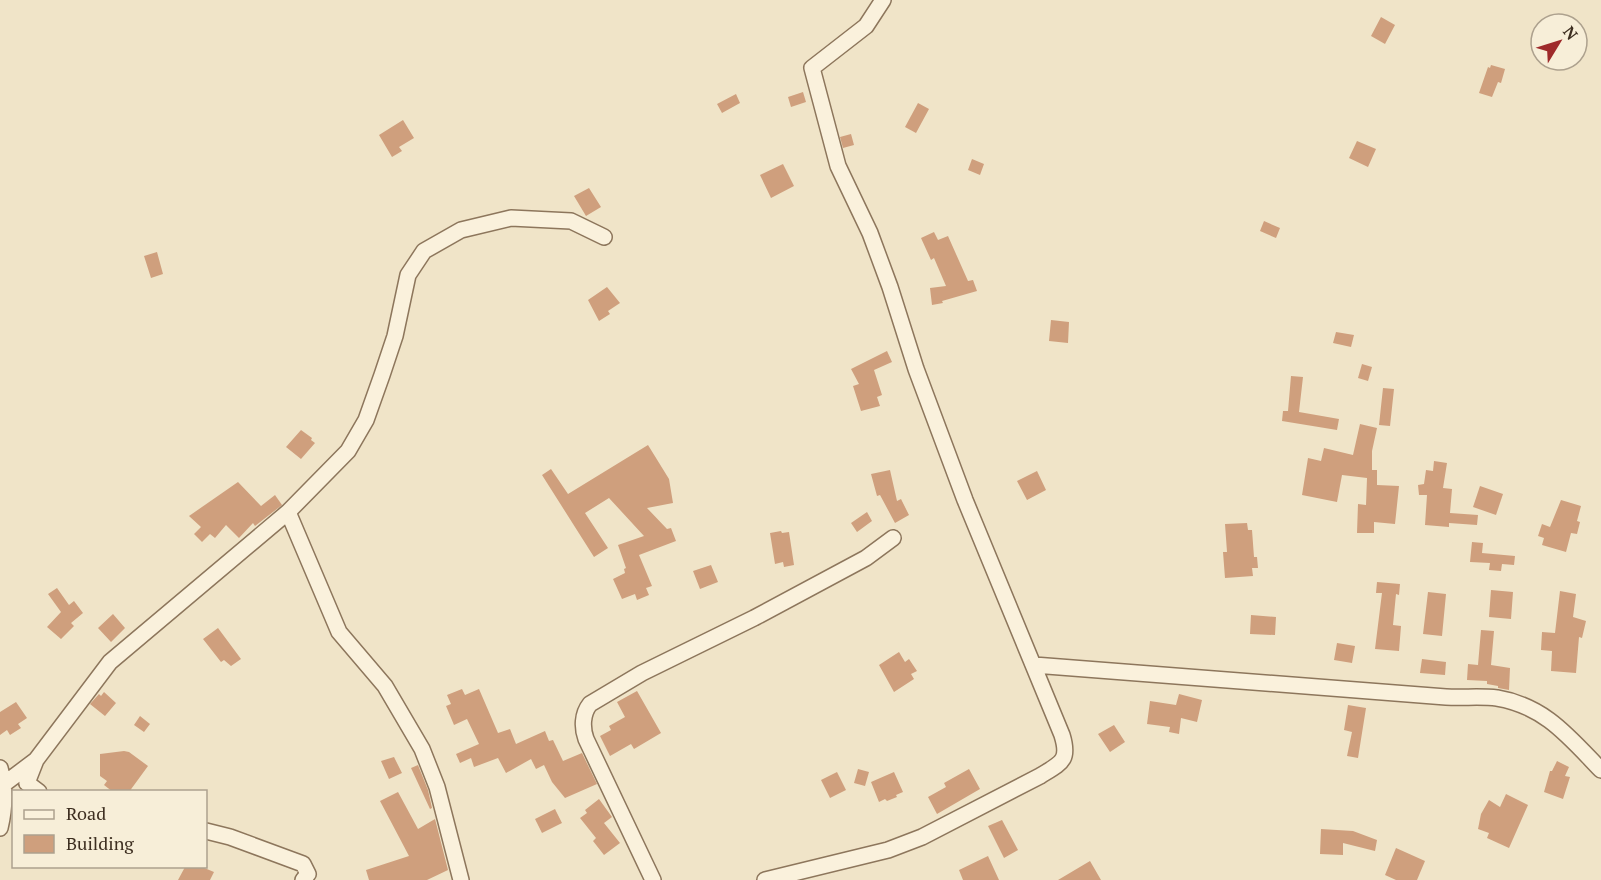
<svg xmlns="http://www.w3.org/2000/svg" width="1601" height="880" viewBox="0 0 1601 880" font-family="'PT Serif',serif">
<rect width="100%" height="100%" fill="#f0e4c8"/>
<path fill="#cf9f7d" d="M1381 17 1395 25 1385 44 1371 36Z
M1491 65 1505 69 1501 83 1498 82 1492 97 1479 93 1488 67 1490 68Z
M803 92 806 102 791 107 788 97Z
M736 94 740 103 722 113 717 104Z
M918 103 929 109 916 133 905 127Z
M403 120 414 138 399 147 402 151 392 157 379 135Z
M851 134 854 145 843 148 840 137Z
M1357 141 1376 149 1368 167 1349 158Z
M972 159 984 164 980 175 968 170Z
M783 164 794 186 771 198 760 175Z
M589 188 601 207 586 216 574 196Z
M1264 221 1280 228 1276 238 1260 231Z
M934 232 938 240 948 236 968 281 973 280 977 291 942 301 943 303 932 305 930 288 946 286 934 258 931 260 921 238Z
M157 252 163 274 151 278 144 256Z
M607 287 620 303 608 311 610 314 599 321 588 300Z
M1051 320 1069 322 1068 343 1049 341Z
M1336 332 1354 335 1351 347 1333 343Z
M887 351 892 362 874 370 882 395 877 397 880 406 861 411 853 386 859 384 851 369Z
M1362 364 1372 367 1368 381 1358 378Z
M1291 376 1303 377 1299 412 1339 419 1337 430 1282 421 1283 411H1288Z
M1383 388 1394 389 1390 426 1379 425Z
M1360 424 1377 428 1372 451V470H1377V485L1399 486 1395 524 1374 522V533H1357L1358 504 1366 505 1367 478 1342 475 1337 502 1302 495 1308 458 1321 461 1324 448 1353 455Z
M301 430 312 438 311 440 315 443 301 459 286 447Z
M648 445 669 479 673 503 647 508 667 529 671 528 676 541 639 555 652 586 646 588 649 595 637 600 635 594 622 599 613 579 625 573 624 569 626 568 618 545 644 536 609 498 585 513 608 548 594 557 542 475 551 469 568 494Z
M1434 461 1447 463 1443 488 1452 489 1450 513 1478 515 1477 525 1449 523V527L1425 525 1427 495H1419L1418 485 1424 484 1426 470 1433 471Z
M890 470 897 501 901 499 909 515 895 523 880 495 877 496 871 474Z
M1037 471 1046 490 1027 500 1017 481Z
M238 482 261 506 275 495 282 505 255 526 253 523 239 538 226 525 215 538 210 534 202 542 194 534 201 527 189 516Z
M1480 486 1503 494 1496 515 1473 507Z
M1561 500 1581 506 1577 521 1580 522 1577 534 1571 533 1566 552 1542 545 1544 538 1538 536 1542 524 1550 527Z
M867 512 872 521 857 532 851 523Z
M1247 523 1248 530H1252L1254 557H1257L1258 568H1252L1253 576 1225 578 1223 552H1227L1225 524Z
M781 531 782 533 789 532 794 565 784 567 783 562 775 564 770 533Z
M1472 542 1483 543 1482 553 1515 556 1514 565 1502 564 1501 571 1489 570 1490 563 1470 562Z
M711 565 718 582 700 589 693 571Z
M1377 582 1400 584 1399 595 1396 594 1393 625 1401 626 1399 651 1375 649 1382 593H1376Z
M57 588 69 605 74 601 83 613 71 623 74 626 61 639 47 627 61 612 48 594Z
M1491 590 1513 592 1511 619 1489 617Z
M1560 591 1576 594 1573 617 1586 621 1582 638 1579 637 1576 673 1551 671 1552 651 1541 650 1542 632 1555 633Z
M1428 592 1446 594 1442 636 1423 634Z
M113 614 125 628 111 642 98 628Z
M1251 615 1276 617 1275 635 1250 634Z
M218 628 241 659 231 666 224 660 221 662 203 639Z
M1481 630 1494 631 1491 665 1510 668 1509 690 1498 688V686L1487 684V681L1467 680 1468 664 1478 665Z
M1337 643 1355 646 1352 663 1334 660Z
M899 652 905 662 909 659 917 671 911 674 914 679 894 692 879 665Z
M1422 659 1446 662 1445 675 1420 673Z
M462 689 465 695 479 689 498 733 510 729 516 744 545 731 549 741 553 740 563 761 582 753 597 784 565 798 552 782 544 765 536 769 531 759 506 773 498 758 474 767 471 758 460 763 456 754 479 744 467 719 454 725 446 706 451 704 447 695Z
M637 691 661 733 634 749 631 744 610 756 600 736 611 730 609 726 625 717 617 702Z
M104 692 116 703 105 716 90 704 99 694 101 696Z
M1179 694 1202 700 1197 722 1181 718 1179 734 1169 732 1170 727 1147 724 1150 701 1176 705Z
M16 702 27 718 18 724 21 728 10 735 7 730 0 735V712Z
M1348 705 1366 708 1358 758 1347 756 1352 732 1344 730Z
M140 716 150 724 144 732 134 725Z
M1114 725 1125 742 1110 752 1098 734Z
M124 751 129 752 148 766 129 792H113L104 785 107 781 100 776V754Z
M394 757 402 773 389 779 381 761Z
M1557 761 1569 767 1565 776 1570 777 1563 799 1544 792 1550 771H1552Z
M418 765 428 790 432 808 430 809 411 768Z
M858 769 869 772 865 786 854 783Z
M969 769 980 789 937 814 928 797 946 787 944 783Z
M837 772 846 790 830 798 821 780Z
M894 772 903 792 896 795 897 797 887 801 885 799 879 802 871 782Z
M398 792 418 829 435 819 448 870 427 880H369L366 870 409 856 380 801Z
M1506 794 1528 805 1509 848 1487 838 1489 833 1478 829 1481 814 1489 800 1500 807Z
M599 799 612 817 604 823 620 843 604 855 593 841 596 838 580 818 587 813 585 810Z
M555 809 562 823 542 833 535 819Z
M1002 820 1018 850 1004 858 988 826Z
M1321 829 1353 831 1377 840 1375 851 1343 843V855L1320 854Z
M1396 848 1425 861 1417 880H1396L1385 875Z
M988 856 999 880H963L959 870Z
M1090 861 1101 880H1058Z
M185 867H202L214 872 210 880H178Z"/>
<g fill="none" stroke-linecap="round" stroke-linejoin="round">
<g stroke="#8d765c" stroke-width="18">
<path id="minor" d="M288 512 339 632 385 686 422 749 437 787 461 880
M1034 665 1446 697C1463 698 1481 696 1497 698 1545 706 1569 737 1601 770
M36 760 27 783 39 792
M0 768C6 789 5 807 0 828
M4 784 36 760 110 662 288 512 348 451 366 420 382 375 395 336 408 275 424 251 461 230 511 218 571 221 604 237
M206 831 230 837 303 864 308 874 303 880
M653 880 586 739C582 728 582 714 590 704L642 673 754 618 866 558 893 538
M765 880 888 850 922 837 1040 776C1061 763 1070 761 1062 735L965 500 916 369 890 287 870 233 838 166 812 68 866 26 883 0"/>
</g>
<use href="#minor" stroke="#faf1dc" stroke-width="15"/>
</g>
<rect x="12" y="790" width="195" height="78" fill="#f7eed8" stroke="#ada18e" stroke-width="1.5"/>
<rect x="24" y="810" width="30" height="9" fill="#faf1dc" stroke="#ada18e" stroke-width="1.5"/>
<text x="66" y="820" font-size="18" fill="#3d2e20">Road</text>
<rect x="24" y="835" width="30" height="18" fill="#cf9f7d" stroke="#ada18e" stroke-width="1.5"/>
<text x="66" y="850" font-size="18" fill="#3d2e20">Building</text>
<g transform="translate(1559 42) rotate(52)"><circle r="28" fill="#f7eed8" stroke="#ada18e" stroke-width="1.5"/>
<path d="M0-4.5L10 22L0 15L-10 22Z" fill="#9e2a2b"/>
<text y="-9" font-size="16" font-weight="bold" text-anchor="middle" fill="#3d2e20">N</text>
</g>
</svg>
